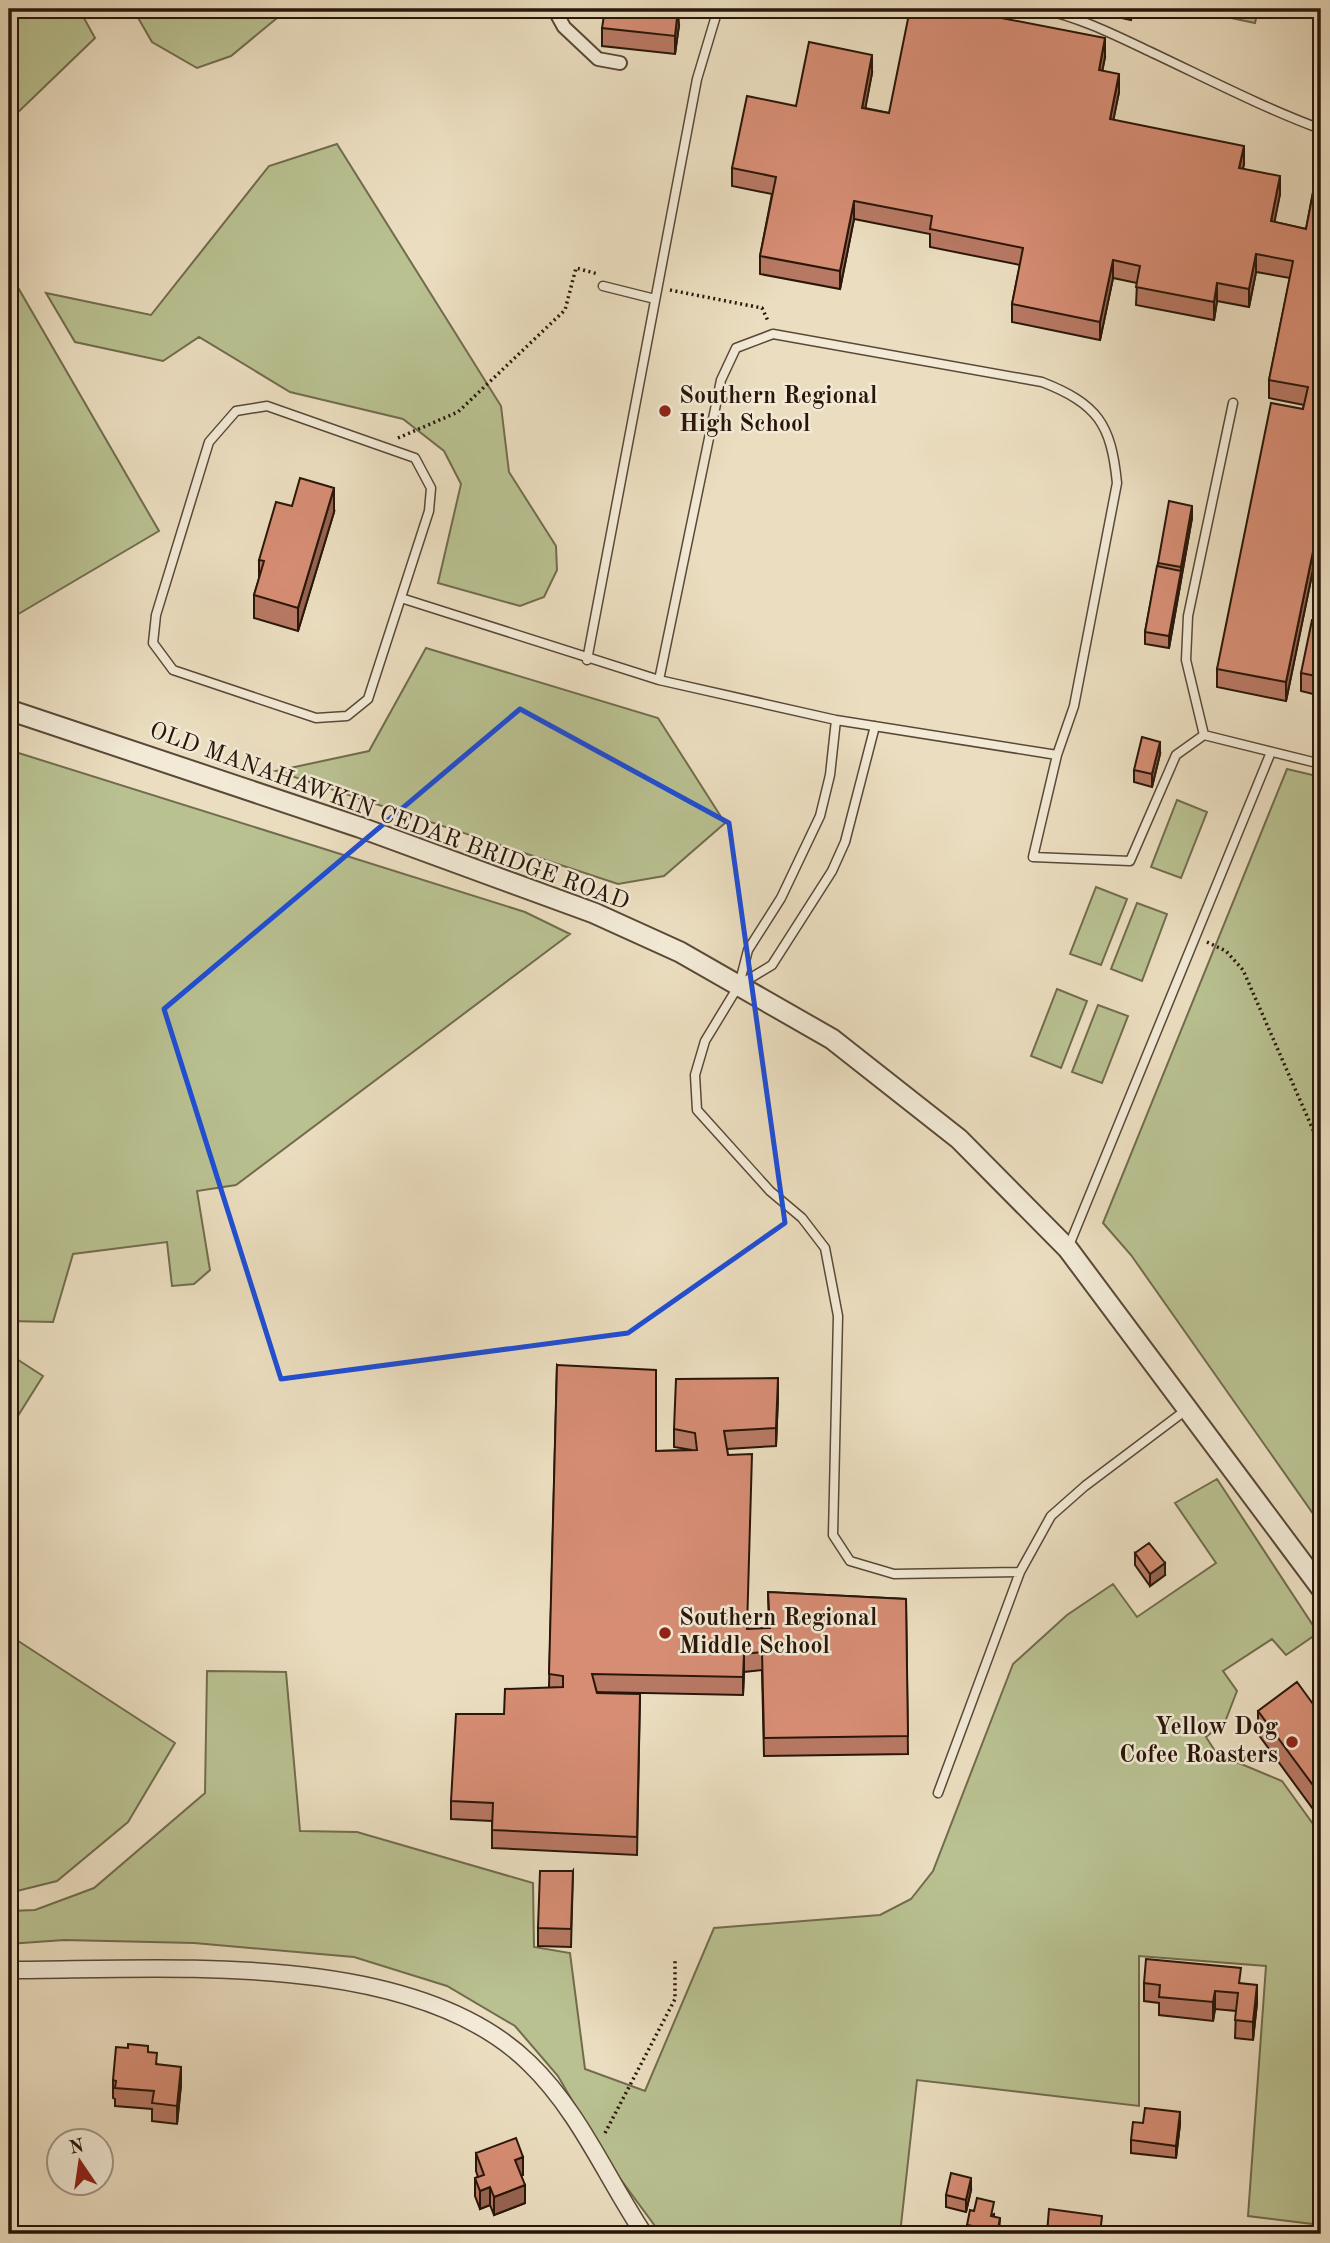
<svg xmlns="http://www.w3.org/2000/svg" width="1330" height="2243" viewBox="0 0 1330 2243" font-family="'Old Standard TT',serif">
<rect width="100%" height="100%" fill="#ebdec0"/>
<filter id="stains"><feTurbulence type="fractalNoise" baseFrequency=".00286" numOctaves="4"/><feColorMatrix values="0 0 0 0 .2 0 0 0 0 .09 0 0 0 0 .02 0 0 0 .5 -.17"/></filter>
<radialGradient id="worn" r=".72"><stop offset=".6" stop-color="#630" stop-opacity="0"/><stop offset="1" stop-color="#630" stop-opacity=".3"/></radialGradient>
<path fill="#b9c191" stroke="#716c4d" stroke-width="2" d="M9 9H79L95 38 9 121Z
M133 9H288L231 56 197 68 152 42Z
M1189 9H1258L1255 23Z
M337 144 501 406 509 472 556 546 557 570 544 597 520 606 438 583 461 484 444 451 403 419 290 392 199 337 163 361 75 342 46 293 151 315 269 166Z
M9 272 159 531 15 616 9 606Z
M426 648 658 718 725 823 664 876 618 884 276 771 369 751Z
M9 750 525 912 570 934 236 1185 197 1191 210 1270 194 1284 172 1286 167 1242 73 1254 53 1322 9 1321Z
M1287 769 1321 777V1525L1131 1255 1103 1223Z
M1177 800 1207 812 1181 878 1151 867Z
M1096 887 1127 899 1101 965 1070 954Z
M1137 903 1167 914 1142 981 1111 969Z
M1057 989 1087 1001 1061 1068 1031 1056Z
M1098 1005 1128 1016 1102 1083 1072 1072Z
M9 1354 43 1376 9 1430Z
M1217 1479 1318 1633 1286 1655 1272 1639 1223 1671 1237 1691 1225 1722 1206 1737 1217 1754 1282 1781 1321 1835V2147L1316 2153 1321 2158V2225L1248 2216 1266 1966 1139 1956V2106L917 2080 900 2234H661L607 2161 558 2076 515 2026 447 1986 354 1957 194 1943 64 1940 9 1944V1911L35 1910 94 1888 205 1793 207 1671 286 1672 300 1831 357 1832 533 1883 534 1947 570 1953 585 2069 645 2091 714 1928 880 1915 911 1899 933 1871 1013 1664 1067 1615 1113 1584 1137 1617 1216 1563 1175 1503Z
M9 1635 175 1743 128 1822 57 1881 9 1893Z"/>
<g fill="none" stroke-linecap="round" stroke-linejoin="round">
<g stroke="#5a4837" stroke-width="11">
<path id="service" d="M1041 9C1080 17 1119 37 1155 54 1210 80 1264 108 1321 129
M603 286 655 299
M267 406 415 458 431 488 429 511 368 699 347 716 316 718 173 670 153 643 156 615 209 442 236 411Z
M401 598 659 680 836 720 1057 755
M587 660 697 79 718 9
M659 680 721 380 736 348 773 334 1042 382C1098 404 1111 424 1117 483L1074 706 1057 755 1033 857 1130 861 1176 755 1204 735 1321 764
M836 720 830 775 820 816 781 898 748 950 739 985 705 1041 695 1075 697 1110 770 1191 802 1218 825 1248 838 1316 833 1535 850 1561 894 1574 1020 1572 1051 1516 1085 1486 1186 1410
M1204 735 1186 660 1188 616 1233 403
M739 985 772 965 832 871 845 842 875 726
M1068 1248 1271 752
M938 1793 1020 1572"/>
</g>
<g stroke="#5a4837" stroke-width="16">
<path id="pedestrian" d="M554 9 564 27 598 59 620 63"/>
</g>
<g stroke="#5a4837" stroke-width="19">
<path id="minor" d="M9 1970C162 1970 412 1948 529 2063 579 2111 606 2177 644 2234"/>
</g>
<g stroke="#5a4837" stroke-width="23">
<path id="tertiary" d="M9 710 359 827 594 913 680 952 832 1039 959 1139 1068 1249 1321 1588"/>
</g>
<path stroke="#291609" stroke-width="3.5" stroke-dasharray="2 3.5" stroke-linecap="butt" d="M670 290 762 308 768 321
M398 438 458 412 565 310 576 268 598 274
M1207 942 1226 951 1243 970 1321 1148
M605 2133 675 1999V1959"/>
<use href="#service" stroke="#f2ead6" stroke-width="8"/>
<use href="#pedestrian" stroke="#f2ead6" stroke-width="12"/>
<use href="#minor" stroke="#f2ead6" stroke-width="16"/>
<use href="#tertiary" stroke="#f2ead6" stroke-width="19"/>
</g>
<path fill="#b87964" stroke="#291609" stroke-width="2" d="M1094 9H1133L1131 20 1094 12Z
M679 25 675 54 602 46V28Z
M1105 57 1102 71 1119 92 1113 120 1244 164 1243 168 1280 194 1274 222 1306 229 1321 151V562L1315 560 1286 701 1217 687V669L1304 405 1269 398V380L1290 278 1256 272 1249 307 1217 301 1214 320 1136 305 1137 283 1113 278 1100 340 1012 322V304L1020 265 930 247V234L854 219 840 289 760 274V256L772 194 732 186V168L796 106 872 73 865 108 889 113Z
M334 512 298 631 254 618V595L259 579V560Z
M1192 518 1169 648 1145 644V632L1158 563Z
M1321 621V696L1301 691V673Z
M1160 754 1152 787 1134 782V770Z
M557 1365 656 1451 692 1450 674 1447V1429L778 1396 776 1446 727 1449 748 1629 769 1628 768 1592 906 1599 908 1754 764 1756 762 1670 744 1672 743 1695 596 1692 597 1693 640 1694 637 1855 492 1848V1821L451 1819V1801L504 1714 549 1687Z
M1135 1553 1165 1575 1150 1586 1135 1565Z
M1258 1711 1321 1715V1820L1258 1734Z
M573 1871 571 1947 538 1946V1928Z
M1144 1983 1241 1984 1257 2003 1253 2040 1235 2038 1236 2011 1215 2009 1213 2021 1159 2015V2003L1144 2001Z
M148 2052 157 2064 181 2085 177 2124 152 2121V2109L115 2106V2099L113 2098V2080Z
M1180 2124 1176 2158 1131 2153V2140Z
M476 2153 523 2175H521L525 2203 494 2215 490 2205 480 2209 475 2196V2178L478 2177 476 2171Z
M971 2190 966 2212 946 2207V2195Z
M994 2214V2216L1000 2230 999 2234H967V2225Z"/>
<path fill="#966351" stroke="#291609" stroke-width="2" d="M678 9 679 25 675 54V36Z
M1105 38V57L1099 88V70Z
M872 55V73L862 126V108Z
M1119 74V92L1110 137V119Z
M1244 146V164L1239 186V168Z
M1280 176V194L1271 240V221Z
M854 201V219L840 289V271Z
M1256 254V272L1249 307V289Z
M1113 260V278L1100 340V322Z
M1217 283V301L1214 320V302Z
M334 488V512L298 631V608Z
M1192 506V518L1169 648V636Z
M1315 542V560L1286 701V682Z
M1160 742V754L1152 787V774Z
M778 1378V1396L776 1446V1428Z
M1165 1563V1575L1150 1586V1574Z
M744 1654V1672L743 1695V1677Z
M1257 1985V2003L1253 2040V2022Z
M1215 1991V2009L1213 2021V2002Z
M181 2067V2085L177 2124V2106Z
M1180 2112V2124L1176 2158V2146Z
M523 2157V2175L515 2178V2160Z
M971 2178V2190L966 2212V2200Z
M525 2185V2203L494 2215V2197Z
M490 2187V2205L480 2209V2191Z
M1000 2218 999 2234H997Z"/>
<path fill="#d68d74" stroke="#291609" stroke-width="2" d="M605 9H678L675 36 602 28Z
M910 9H955L1105 38 1099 70 1119 74 1110 119 1244 146 1239 168 1280 176 1271 221 1306 229 1321 151V544L1315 542 1286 682 1217 669 1271 403 1303 409 1308 387 1269 380 1293 261 1256 254 1249 289 1217 283 1214 302 1136 287 1140 266 1113 260 1100 322 1012 304 1023 248 930 229 932 216 854 201 840 271 760 256 776 177 732 168 747 96 796 106 809 42 872 55 862 108 889 113Z
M300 478 334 488 298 608 254 595 264 561 259 560 276 502 292 506Z
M1169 501 1192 506 1181 567 1158 563Z
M1157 566 1181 571 1169 636 1145 632Z
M1312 620 1321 621V677L1301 673Z
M1142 737 1160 742 1152 774 1134 770Z
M557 1365 656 1370V1451L697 1450 695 1433 674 1429 676 1379 778 1378 776 1428 724 1431 728 1455 752 1454 747 1629 770 1628 768 1592 906 1599 908 1736 764 1738 762 1652 744 1654 743 1677 592 1674 597 1693 640 1694 637 1837 492 1830 493 1803 451 1801 456 1714H504L505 1689 563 1687V1676L549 1674Z
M1149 1543 1165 1563 1150 1574 1135 1553Z
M1297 1682 1321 1715V1796L1258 1711Z
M540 1871H573L571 1929 538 1928Z
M1146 1959 1241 1968 1239 1983 1257 1985 1253 2022 1235 2020 1238 1993 1215 1991 1213 2002 1159 1997 1160 1985 1144 1983Z
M128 2044 148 2046V2052L157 2053 156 2064 181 2067 177 2106 152 2103 154 2091 115 2088 116 2081 113 2080 116 2047 128 2048Z
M1145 2108 1180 2112 1176 2146 1131 2140 1133 2122 1143 2123Z
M516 2138 523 2157 515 2160 525 2185 494 2197 490 2187 480 2191 475 2178 484 2175 476 2153Z
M951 2173 971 2178 966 2200 946 2195Z
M977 2198 994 2202 991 2216 1000 2218 997 2234H971L973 2226 967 2225 970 2210 974 2211Z
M1049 2209 1102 2216 1100 2234H1058L1047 2233Z
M1130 2232 1154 2234H1130Z"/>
<path fill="none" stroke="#1d4ed8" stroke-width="5" stroke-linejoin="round" d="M520 709 729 823 785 1223 628 1333 281 1379 164 1009Z"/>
<g fill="#8f2418" stroke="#f2ead6" stroke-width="2.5">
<circle cx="665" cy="411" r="7"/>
<circle cx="665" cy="1633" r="7"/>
<circle cx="1292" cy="1742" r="7"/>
</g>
<g text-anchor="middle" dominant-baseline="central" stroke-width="5" stroke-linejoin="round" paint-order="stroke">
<g font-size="24" font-weight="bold" fill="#291609" stroke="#f2ead6" text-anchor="start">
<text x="679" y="397">Southern Regional<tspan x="679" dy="28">High School</tspan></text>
<text x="679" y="1619">Southern Regional<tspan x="679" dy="28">Middle School</tspan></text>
<text x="1278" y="1728" text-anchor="end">Yellow Dog<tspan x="1278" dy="28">Cofee Roasters</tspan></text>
</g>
<g font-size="24" fill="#291609" stroke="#f2ead6">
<text transform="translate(389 817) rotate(20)">OLD MANAHAWKIN CEDAR BRIDGE ROAD</text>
</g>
</g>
<rect width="1330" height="2243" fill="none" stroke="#ebdec0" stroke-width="35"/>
<rect x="10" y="10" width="1309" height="2222" fill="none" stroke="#291609" stroke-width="3.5"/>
<rect x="18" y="18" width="1295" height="2208" fill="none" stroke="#291609" stroke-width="2"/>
<g transform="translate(80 2162) rotate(347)"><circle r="33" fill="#f2ead6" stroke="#a29584" stroke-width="2"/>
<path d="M0-5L12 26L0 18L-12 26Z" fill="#8f2418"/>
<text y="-10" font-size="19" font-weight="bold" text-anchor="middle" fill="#291609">N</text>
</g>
<rect width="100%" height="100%" filter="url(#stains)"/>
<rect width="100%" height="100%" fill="url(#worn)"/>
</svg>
